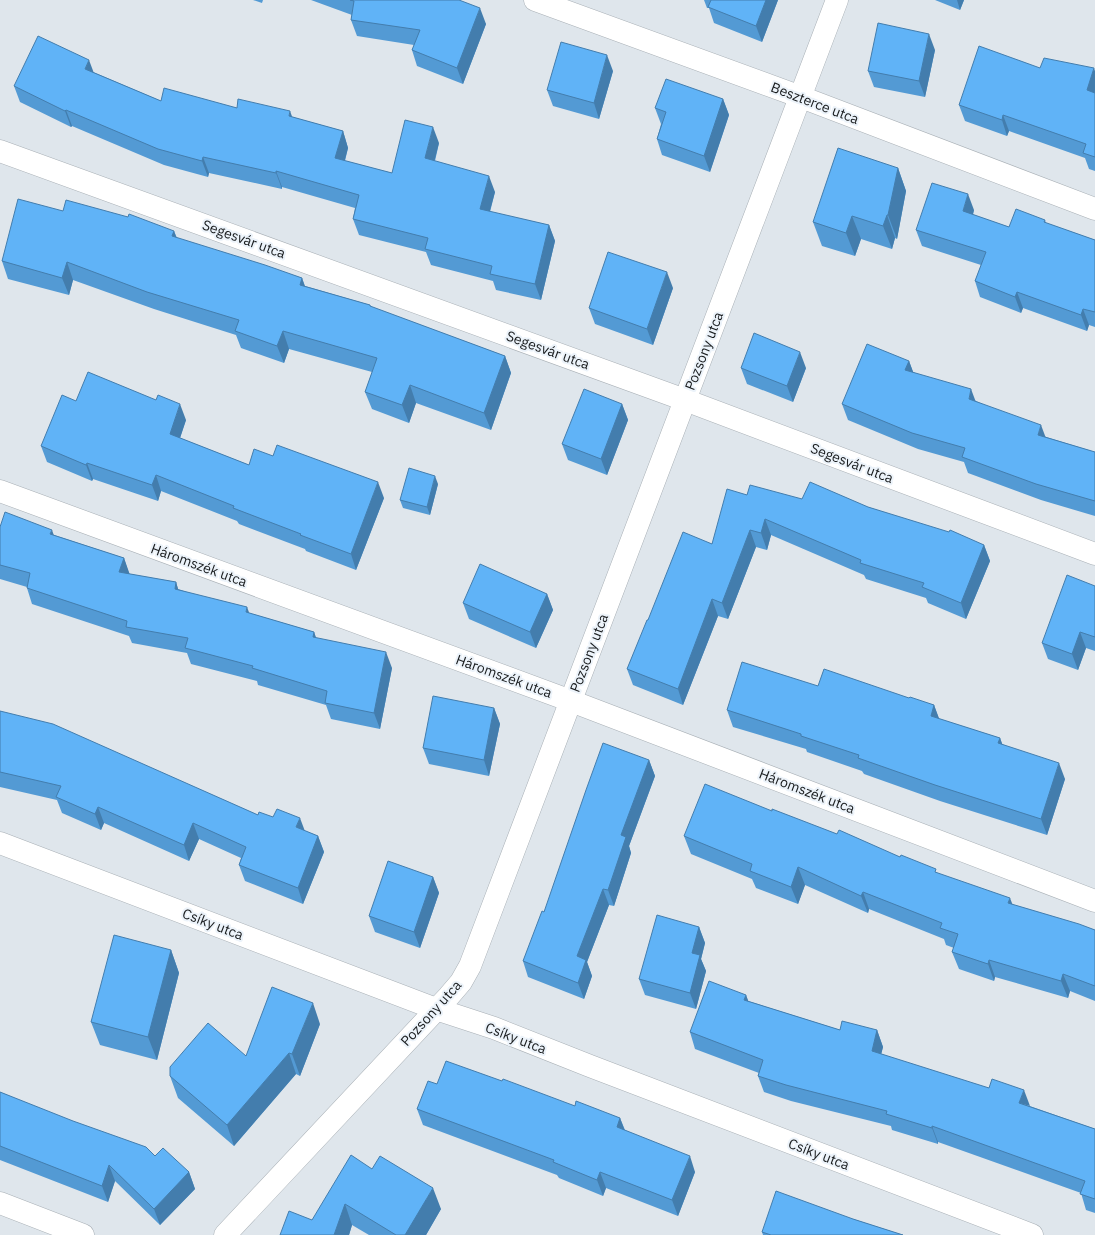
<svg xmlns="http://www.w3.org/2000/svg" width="1095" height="1235" viewBox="0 0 1095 1235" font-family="'IBM Plex Sans',sans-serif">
<rect width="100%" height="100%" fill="#dfe6ec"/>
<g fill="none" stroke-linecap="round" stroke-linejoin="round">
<g stroke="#a9b0b6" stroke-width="23">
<path id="street" d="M535 0 801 97 1095 209
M0 151 685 400 1095 554
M0 491 571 701 1095 901
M0 843 436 1009 494 1028 590 1066 1032 1235
M0 1203 83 1235"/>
</g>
<g stroke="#a9b0b6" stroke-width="23">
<path id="secondary" d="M225 1235 449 996 461 982 470 966 837 0"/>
</g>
<use href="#street" stroke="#fff" stroke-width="22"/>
<use href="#secondary" stroke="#fff" stroke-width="22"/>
</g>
<path fill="#539ad4" d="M253 0H263L262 3Z
M311 0H459L486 24 463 84 417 66 412 50 414 45 357 36 351 20 352 15Z
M704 0H778L762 42 714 23 709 8H707Z
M935 0H964L960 10Z
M935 50 925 97 874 87 868 71Z
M1040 68 1095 71V171L1089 169 1085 158 1009 131 1007 136 965 121 959 105Z
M613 71 599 119 553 106 547 90Z
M93 72 161 101 237 108 292 117 343 131 348 148 345 161 392 173 439 143 435 161 495 192 490 212 549 225 555 241 541 300 496 290 493 281 431 265 426 252 359 235 353 219 355 208 282 187V189L209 173 208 177 164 165 72 126 71 127 20 102 14 86Z
M723 99 729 115 710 172 662 155 657 139 661 124 655 108Z
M898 168 906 191 897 239 895 238 892 249 861 239 855 256 822 246 813 222Z
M974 210 973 215 1009 227 1045 220 1046 223 1095 240V327L1089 325 1087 331 1023 308 1021 313 980 297 975 281 981 265 922 246 916 230Z
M63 211 174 231 177 238 302 278 305 286 370 305 371 307 505 356 511 373 491 430 416 403 409 423 372 409 365 392 372 372 289 349 284 363 241 348 236 335 154 309 73 280 69 295 8 279 2 261Z
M673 288 653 345 595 324 589 308Z
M909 361 913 372 976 401 1046 437 1095 452V516L1041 500 968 473 964 462 918 449 848 420 842 404Z
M741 368H806L793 402 747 384Z
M76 401 186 420 180 438 249 465 384 498 356 570 306 551 305 549 239 524 237 521 161 491 158 501 93 479 92 481 47 462 41 446Z
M622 404 628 420 607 475 568 460 562 444Z
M438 484 430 515 403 508 400 500Z
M747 495 802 499 868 507 984 545 990 561 966 619 928 603 926 598 866 579 864 575 771 535 767 550 756 547 728 619 718 616 683 705 633 685 627 669 648 620 712 544Z
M0 527 54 535 124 558 129 574 176 582 178 589 249 613 314 632 316 638 392 668 380 729 331 719 326 705 258 685 257 681 191 664 187 653 132 643 129 636 32 604 27 588V587L0 579Z
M1095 586V651L1086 648 1078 670 1048 659 1042 643Z
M547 594 553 610 536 648 469 619 463 603Z
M818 686 909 698 934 705 939 719 1000 738 1002 744 1065 779 1047 835 940 801 864 774 862 771 807 752 806 749 733 727 727 710Z
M494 708 500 724 489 776 429 764 423 748Z
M0 711 258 815 305 831 318 836 324 852 303 904 245 881 239 865 241 858 199 839 189 861 104 823 101 830 62 813 57 800 0 787Z
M649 760 655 776 629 846 631 853 614 906 609 905 587 962 592 976 584 999 528 977 523 961 544 912Z
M772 811 900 857 1013 905 1095 930V1001L1070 991 1068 998 995 977 994 981 959 969 952 952 954 948 946 945 944 939 869 909 868 913 805 885 798 904 756 888 752 879 691 854 684 836Z
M433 877 439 893 420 948 375 932 369 916Z
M699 927 705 943 701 959 706 971 696 1009 645 995 639 979Z
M171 950 179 973 157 1060 100 1045 91 1022Z
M746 995 748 1001 840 1030H877L883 1047 881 1054 1095 1129V1213L1086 1210 1081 1193 938 1142V1144L892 1130 891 1126 791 1101 764 1092 758 1076 759 1073 695 1049 690 1032Z
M320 1024 300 1076 296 1074 234 1146 178 1098 170 1076 246 1056Z
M437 1084 575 1106 620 1118 625 1130 695 1172 678 1216 606 1188 603 1196 559 1178 557 1175 423 1125 417 1109Z
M0 1092 155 1156 189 1172 195 1189 160 1225 115 1181 108 1202 0 1160Z
M372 1169 441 1209 426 1235H369L352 1225 349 1235H280L312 1220Z
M853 1219 903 1235H763L762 1232Z"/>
<path fill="#437dad" d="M766 0H778L762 42 756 26Z
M957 0H964L960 10Z
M480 8 486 24 463 84 457 68Z
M929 34 935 50 925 97 919 81Z
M607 55 613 71 599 119 594 103Z
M89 60 95 76 85 69Z
M1094 68 1095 71V98L1087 90Z
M723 99 729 115 710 172 704 156Z
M66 110 72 126 71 127 65 111Z
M290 111 296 127 289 116Z
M1003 115 1009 131 1007 136 1002 120Z
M433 127 439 143 431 174 425 158Z
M343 131 348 148 341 174 335 158Z
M203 157 209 173 208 177 202 161Z
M898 168 906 191 897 239 888 215Z
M276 171 282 187V189L276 173Z
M489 176 495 192 486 225 480 209Z
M968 194 974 210 969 227 963 211Z
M887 215 895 238 892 249 883 226Z
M852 216 861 239 855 256 846 233Z
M549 225 555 241 541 300 535 284Z
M174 231 180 248 172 236Z
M67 262 73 280 69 295 62 278Z
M667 272 673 288 653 345 647 329Z
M302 278 308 296 300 285Z
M1017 292 1023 308 1021 313 1015 297Z
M1083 309 1089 325 1087 331 1081 315Z
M283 331 289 349 284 363 277 346Z
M800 352 806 368 793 402 787 386Z
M505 356 511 373 491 430 484 413Z
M909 361 915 377 905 370Z
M410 385 416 403 409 423 402 405Z
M971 389 977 405 969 399Z
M180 404 186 420 176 450 170 434Z
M622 404 628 420 607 475 601 459Z
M1041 425 1047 441 1038 435Z
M87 463 93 479 92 481 86 465Z
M156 475 161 491 158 501 152 485Z
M435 476 438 484 430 515 427 507Z
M378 482 384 498 356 570 351 554Z
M765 519 771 535 767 550 761 533Z
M52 530 58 547 50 534Z
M750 530 756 547 728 619 722 603Z
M984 545 990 561 966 619 961 603Z
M124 558 130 575 119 572Z
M176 582 181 599 175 589Z
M547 594 553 610 536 648 530 632Z
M712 599 718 616 683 705 678 689Z
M247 607 253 623 246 612Z
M314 632 320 649 313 637Z
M1080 632 1086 648 1078 670 1072 654Z
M386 652 392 668 380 729 374 713Z
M934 705 940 721 931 716Z
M494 708 500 724 489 776 484 760Z
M1000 738 1006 754 998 743Z
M649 760 655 776 629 846 631 853 614 906 608 890 621 835Z
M1059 763 1065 779 1047 835 1041 819Z
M98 807 104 823 101 830 95 814Z
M300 818 306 834 296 827Z
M193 823 199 839 189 861 184 845Z
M318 836 324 852 303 904 298 888Z
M798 867 805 885 798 904 791 887Z
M433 877 439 893 420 948 414 932Z
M603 889 609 905 587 962 592 976 584 999 578 983 577 956Z
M863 892 869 909 868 913 861 896Z
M1010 898 1017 916 1008 903Z
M699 927 705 943 701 959 706 971 696 1009 690 993 692 953Z
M171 950 179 973 157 1060 148 1037Z
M989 960 995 977 994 981 988 964Z
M1063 974 1070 991 1068 998 1061 981Z
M746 995 752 1011 744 1000Z
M313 1003 320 1024 300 1076 292 1054Z
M877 1030 883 1047 878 1067 872 1051Z
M289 1053 296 1074 234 1146 227 1125Z
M1024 1090 1030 1106 1019 1103Z
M620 1118 626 1134 617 1127Z
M932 1126 938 1142V1144L932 1128Z
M690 1156 695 1172 678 1216 672 1200Z
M109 1165 115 1181 108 1202 102 1186Z
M189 1172 195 1189 160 1225 154 1209Z
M600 1172 606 1188 603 1196 597 1180Z
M433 1188 441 1209 426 1235H405Z
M345 1204 352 1225 349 1235H334Z"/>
<path fill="#60b3f7" stroke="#437dad" d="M350 0H459L480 8 457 68 412 50 420 30 351 20 354 1Z
M711 0H766L756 26 708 7Z
M878 23 929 34 919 81 868 71Z
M38 36 89 60 85 69 161 101 164 88 237 108 238 99 290 111 289 116 343 131 335 158 392 173 405 120 433 127 425 158 489 176 480 209 549 225 535 284 490 274 492 266 425 249 428 238 353 219 359 195 276 171V173L203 157 202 161 158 149 66 110 65 111 14 86Z
M561 42 607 55 594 103 547 90Z
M979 46 1040 68 1044 58 1094 68 1087 90 1095 93V157L1083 153 1086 144 1003 115 1002 120 959 105Z
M666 79 723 99 704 156 657 139 666 112 655 108Z
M838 148 898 168 888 215H887L883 226 852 216 846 233 813 222Z
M932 183 968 194 963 211 1009 227 1016 209 1045 220 1044 222 1095 240V312L1083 309 1081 315 1017 292 1015 297 975 281 986 252 916 230Z
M18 199 63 211 66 200 128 217 129 214 174 231 172 236 265 265 302 278 300 285 370 305V306L505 356 484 413 410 385 402 405 365 392 377 358 283 331 277 346 235 331 239 320 147 292 67 262 62 278 2 261Z
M608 252 667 272 647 329 589 308Z
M754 333 800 352 787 386 741 368Z
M867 344 909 361 905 370 971 389 969 399 1041 425 1038 435 1095 452V501L1036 484 962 457 965 448 912 433 842 404Z
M88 372 156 400 158 395 180 404 170 434 249 465 254 449 273 456 277 445 378 482 351 554 300 535 301 534 233 508 234 506 156 475 152 485 87 463 86 465 41 446 62 395 76 401Z
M584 389 622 404 601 459 562 444Z
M409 468 435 476 427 507 400 500Z
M810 482 868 507 949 532 950 530 984 545 961 603 922 587 924 583 860 563 861 560 765 519 761 533 750 530 722 603 712 599 678 689 627 669 647 620H648L683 532 712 544 727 489 747 495 750 485 802 499Z
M5 512 52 530 50 534 124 558 119 572 176 582 175 589 247 607 246 612 314 632 313 637 386 652 374 713 325 703 327 691 252 668 253 666 185 648 188 638 126 627 127 621 27 588 30 573 0 565V527Z
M480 564 547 594 530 632 463 603Z
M1067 575 1095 586V637L1080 632 1072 654 1042 643Z
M742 662 818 686 824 669 909 698 910 697 934 705 931 716 1000 738 998 743 1059 763 1041 819 935 785 858 758 859 755 801 736V734L727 710Z
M433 696 494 708 484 760 423 748Z
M0 711 53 724 258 815 259 812 273 817 277 809 300 818 296 827 318 836 298 888 239 865 246 847 193 823 184 845 98 807 95 814 56 797 61 786 0 772Z
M603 743 649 760 621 835 626 837 608 890 603 889 577 956 586 960 578 983 523 961 542 911 544 912 586 790Z
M705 784 772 811V809L837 834 839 830 900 857 901 855 936 869 935 872 1010 898 1008 903 1079 924 1095 930V986L1063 974 1061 981 989 960 988 964 952 952 958 934 940 928 942 923 863 892 861 896 798 867 791 887 750 871 752 864 684 836Z
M388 861 433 877 414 932 369 916Z
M657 915 699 927 692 953 700 955 690 993 639 979Z
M114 935 171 950 148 1037 91 1022Z
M709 981 746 995 744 1000 840 1030 842 1021 877 1030 872 1051 989 1088 992 1079 1024 1090 1019 1103 1095 1129V1199L1080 1194 1085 1181 932 1126V1128L886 1114 887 1111 786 1085 758 1076 763 1060 690 1032Z
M272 987 313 1003 292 1054 289 1053 227 1125 170 1076V1067L208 1023 246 1056Z
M446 1061 502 1081 503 1079 575 1106 576 1101 620 1118 617 1127 690 1156 672 1200 600 1172 597 1180 553 1162 554 1160 417 1109 428 1081 437 1084Z
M0 1092 73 1121 146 1147 155 1156 163 1148 189 1172 154 1209 109 1165 102 1186 0 1146Z
M351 1155 372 1169 380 1156 433 1188 405 1235H396L345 1204 334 1235H280L289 1211 312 1220Z
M776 1191 853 1219 903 1235H771L762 1232Z"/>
<g text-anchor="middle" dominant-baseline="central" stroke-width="4" stroke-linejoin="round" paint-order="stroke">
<g font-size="14" fill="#181b1d" stroke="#ecf3fa">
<text transform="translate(815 103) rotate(21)">Beszterce utca</text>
<text transform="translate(244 239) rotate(20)">Segesvár utca</text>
<text transform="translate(548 350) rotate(20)">Segesvár utca</text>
<text transform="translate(704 351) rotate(-69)">Pozsony utca</text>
<text transform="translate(852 463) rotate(21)">Segesvár utca</text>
<text transform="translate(199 565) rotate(20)">Háromszék utca</text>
<text transform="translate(589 653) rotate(-69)">Pozsony utca</text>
<text transform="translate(504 676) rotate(20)">Háromszék utca</text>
<text transform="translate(807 791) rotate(21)">Háromszék utca</text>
<text transform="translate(213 924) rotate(21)">Csíky utca</text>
<text transform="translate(431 1013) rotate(-48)">Pozsony utca</text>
<text transform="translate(516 1038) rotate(21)">Csíky utca</text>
<text transform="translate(819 1154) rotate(21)">Csíky utca</text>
</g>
</g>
</svg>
